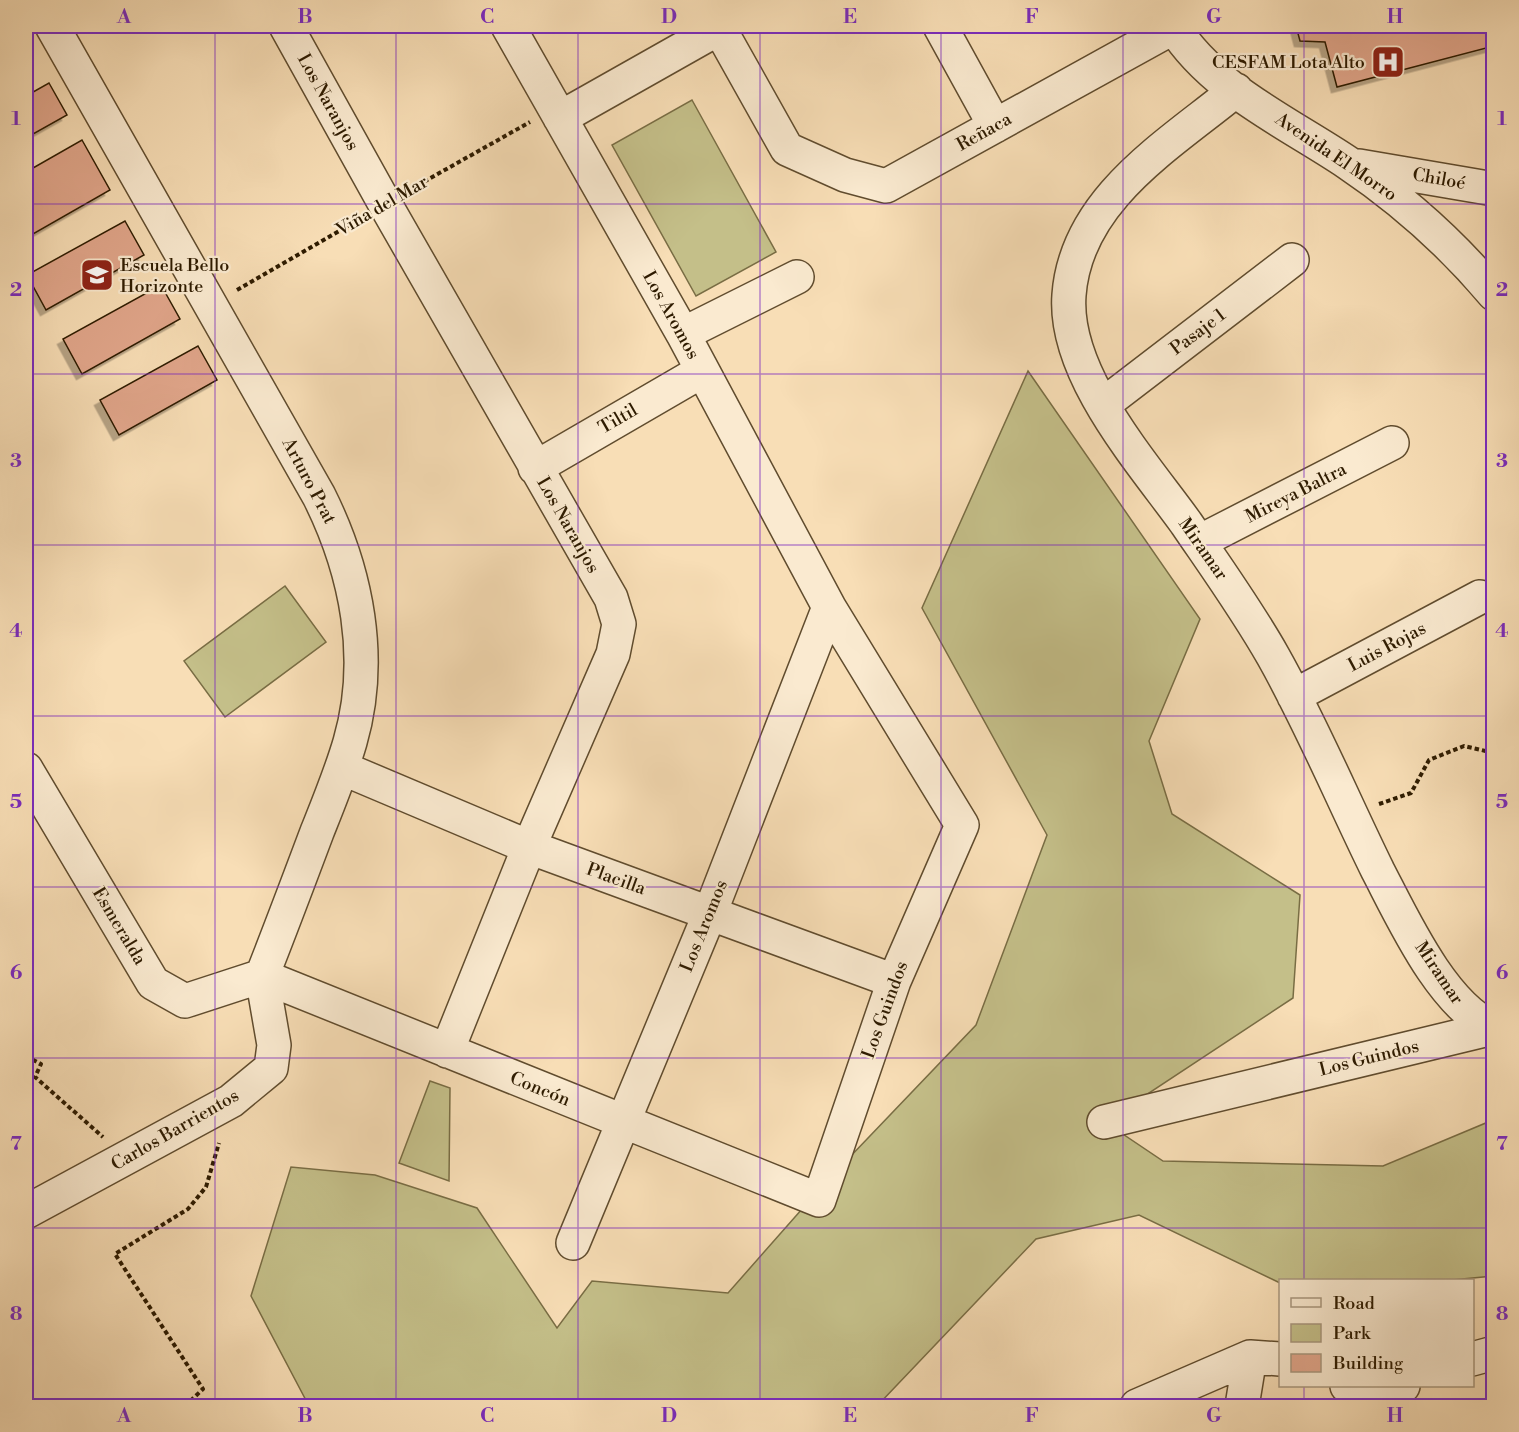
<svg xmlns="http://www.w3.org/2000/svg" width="1519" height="1432" viewBox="0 0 1519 1432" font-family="'Libre Bodoni',serif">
<defs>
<filter id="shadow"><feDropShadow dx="-5.5" dy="5.5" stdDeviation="0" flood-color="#0004"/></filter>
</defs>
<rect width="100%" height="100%" fill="#f8deb6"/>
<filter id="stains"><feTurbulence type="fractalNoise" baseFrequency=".00333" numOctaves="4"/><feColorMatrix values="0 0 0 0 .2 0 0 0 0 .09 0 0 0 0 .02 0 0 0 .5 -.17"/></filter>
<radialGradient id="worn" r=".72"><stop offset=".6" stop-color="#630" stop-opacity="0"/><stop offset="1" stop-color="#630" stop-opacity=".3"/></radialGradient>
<path fill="#c4bf89" stroke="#796d44" stroke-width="1.5" d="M692 100 776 252 696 296 612 145Z
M1028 371 1200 619 1149 741 1172 814 1300 895 1293 998 1105 1122 1163 1161 1383 1166 1493 1120V1276L1452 1280H1280V1283L1139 1215 1036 1239 877 1406H309L251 1296 291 1167 375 1175 477 1208 557 1328 592 1281 728 1293 825 1183 976 1025 1047 835 922 608Z
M285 586 326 642 225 717 184 661Z
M430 1081 450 1088 449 1181 399 1163Z"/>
<path fill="#e1a68b" stroke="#2e1b00" stroke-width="1.5" filter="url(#shadow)" d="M1296 26H1494V46L1337 87 1325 42 1300 41Z
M49 83 67 115 26 138V96Z
M82 140 110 190 26 238V172Z
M125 221 144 255 46 310 27 275Z
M161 285 180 319 82 374 63 339Z
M198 346 217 380 119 435 100 400Z"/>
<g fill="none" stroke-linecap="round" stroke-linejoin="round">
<g stroke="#604c2e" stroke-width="36">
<path id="minor" d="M52 26 319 496C357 572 374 659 350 742 341 773 329 802 317 832 299 880 281 928 262 976
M286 26 385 204 611 598 619 624 613 654 529 847 447 1051
M508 26 683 334 829 607 710 913 573 1243
M718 26 787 149 845 175 886 186 1174 27
M940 26 995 126
M1173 26C1212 89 1287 122 1348 163 1403 200 1451 243 1494 294
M1236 90C1169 145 1076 199 1069 295 1063 374 1142 462 1186 523 1216 567 1247 610 1273 656 1312 725 1343 800 1378 871 1403 919 1443 1007 1494 1028
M560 118 723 26
M1359 166 1494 189
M683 334 797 277
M1104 404 1292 260
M535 468 702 371
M1199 542 1392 443
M1294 696 1480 597
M342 768 529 847 894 981
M26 769 153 983 185 1001 262 976
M262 976 819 1200 894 981 962 825 829 607
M1104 1122 1493 1028
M26 1212 231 1101 271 1068 274 1045 262 976
M1472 1359 1494 1353
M1347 1386 1373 1406
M1371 1405 1403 1386
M1137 1406 1250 1357 1280 1359
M1242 1406 1250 1357"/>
</g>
<path stroke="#2e1b00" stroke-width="4" stroke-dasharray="4.5 3" stroke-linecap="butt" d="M411 189 530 122
M237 290 360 219
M1379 804 1411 793 1429 760 1464 746 1494 753
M26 1056 41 1064 35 1077 103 1137
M185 1406 203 1389 115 1254 188 1209 206 1187 219 1143"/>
<use href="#minor" stroke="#faead0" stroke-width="33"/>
</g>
<path fill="none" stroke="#7b2cbf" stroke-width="1.5" stroke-opacity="0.55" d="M215 26V1406M396 26V1406M578 26V1406M760 26V1406M941 26V1406M1123 26V1406M1304 26V1280M26 204H1494M26 374H1494M26 545H1494M26 716H1494M26 887H1494M26 1058H1494M26 1228H1494M1304 1386V1406"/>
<defs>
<g id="hospital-square" transform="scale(1.725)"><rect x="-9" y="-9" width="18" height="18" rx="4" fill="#8f2418" stroke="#faead0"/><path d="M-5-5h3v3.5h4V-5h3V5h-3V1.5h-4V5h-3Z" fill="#fff"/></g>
<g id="school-square" transform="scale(1.725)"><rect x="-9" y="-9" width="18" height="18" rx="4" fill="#8f2418" stroke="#faead0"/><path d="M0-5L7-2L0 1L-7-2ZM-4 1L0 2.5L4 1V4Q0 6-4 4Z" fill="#fff"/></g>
</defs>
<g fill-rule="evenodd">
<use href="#hospital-square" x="1388" y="62"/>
<use href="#school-square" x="97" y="275"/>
</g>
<g text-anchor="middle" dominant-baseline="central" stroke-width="4.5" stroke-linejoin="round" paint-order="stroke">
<g font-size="18" fill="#2e1b00" stroke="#faead0" text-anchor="end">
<text x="1365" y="62">CESFAM Lota Alto</text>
<text x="120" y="265" text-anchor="start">Escuela Bello<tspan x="120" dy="21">Horizonte</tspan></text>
</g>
<g font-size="18" fill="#2e1b00" stroke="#faead0">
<text transform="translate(328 102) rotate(61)">Los Naranjos</text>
<text transform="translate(984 132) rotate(-29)">Reñaca</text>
<text transform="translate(1336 157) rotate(34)">Avenida El Morro</text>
<text transform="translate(1439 179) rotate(10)">Chiloé</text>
<text transform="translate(382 206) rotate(-30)">Viña del Mar</text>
<text transform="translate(671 315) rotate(61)">Los Aromos</text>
<text transform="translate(1198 332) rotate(-37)">Pasaje 1</text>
<text transform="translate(618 419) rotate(-30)">Tiltil</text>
<text transform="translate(309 481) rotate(62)">Arturo Prat</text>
<text transform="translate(1296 493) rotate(-27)">Mireya Baltra</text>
<text transform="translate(568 525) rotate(60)">Los Naranjos</text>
<text transform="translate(1203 549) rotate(55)">Miramar</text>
<text transform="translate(1387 647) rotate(-28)">Luis Rojas</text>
<text transform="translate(616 879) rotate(20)">Placilla</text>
<text transform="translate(119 926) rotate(59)">Esmeralda</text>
<text transform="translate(704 926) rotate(-68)">Los Aromos</text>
<text transform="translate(1439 973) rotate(56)">Miramar</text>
<text transform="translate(885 1010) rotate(-70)">Los Guindos</text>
<text transform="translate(1369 1058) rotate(-14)">Los Guindos</text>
<text transform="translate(540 1089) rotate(22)">Concón</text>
<text transform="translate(175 1130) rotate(-30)">Carlos Barrientos</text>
</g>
</g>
<rect width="1519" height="1432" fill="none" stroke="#f8deb6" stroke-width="66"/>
<rect x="1279" y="1279" width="195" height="108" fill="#faead0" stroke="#a8977d" stroke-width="1.5"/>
<rect x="1291" y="1298" width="30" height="9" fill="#faead0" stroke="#a8977d" stroke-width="1.5"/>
<text x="1333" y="1309" font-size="18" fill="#2e1b00">Road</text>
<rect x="1291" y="1324" width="30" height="18" fill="#c4bf89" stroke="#a8977d" stroke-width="1.5"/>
<text x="1333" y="1339" font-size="18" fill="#2e1b00">Park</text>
<rect x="1291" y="1354" width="30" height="18" fill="#e1a68b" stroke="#a8977d" stroke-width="1.5"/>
<text x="1333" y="1369" font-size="18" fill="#2e1b00">Building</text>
<rect x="33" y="33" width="1453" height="1366" fill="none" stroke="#7b2cbf" stroke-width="2"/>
<g font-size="20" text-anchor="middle" font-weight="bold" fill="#7b2cbf">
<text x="124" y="23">A</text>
<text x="305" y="23">B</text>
<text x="487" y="23">C</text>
<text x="669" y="23">D</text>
<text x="850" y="23">E</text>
<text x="1032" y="23">F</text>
<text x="1214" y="23">G</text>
<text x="1395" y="23">H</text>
<text x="16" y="125">1</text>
<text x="1502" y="125">1</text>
<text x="16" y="296">2</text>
<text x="1502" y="296">2</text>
<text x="16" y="467">3</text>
<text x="1502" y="467">3</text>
<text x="16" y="637">4</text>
<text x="1502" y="637">4</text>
<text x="16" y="808">5</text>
<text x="1502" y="808">5</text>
<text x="16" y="979">6</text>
<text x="1502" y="979">6</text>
<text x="16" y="1150">7</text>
<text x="1502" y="1150">7</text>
<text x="16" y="1320">8</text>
<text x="1502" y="1320">8</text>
<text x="124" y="1422">A</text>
<text x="305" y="1422">B</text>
<text x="487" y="1422">C</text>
<text x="669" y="1422">D</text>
<text x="850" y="1422">E</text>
<text x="1032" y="1422">F</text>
<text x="1214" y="1422">G</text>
<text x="1395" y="1422">H</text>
</g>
<rect width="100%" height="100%" filter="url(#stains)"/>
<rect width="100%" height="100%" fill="url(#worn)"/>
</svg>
